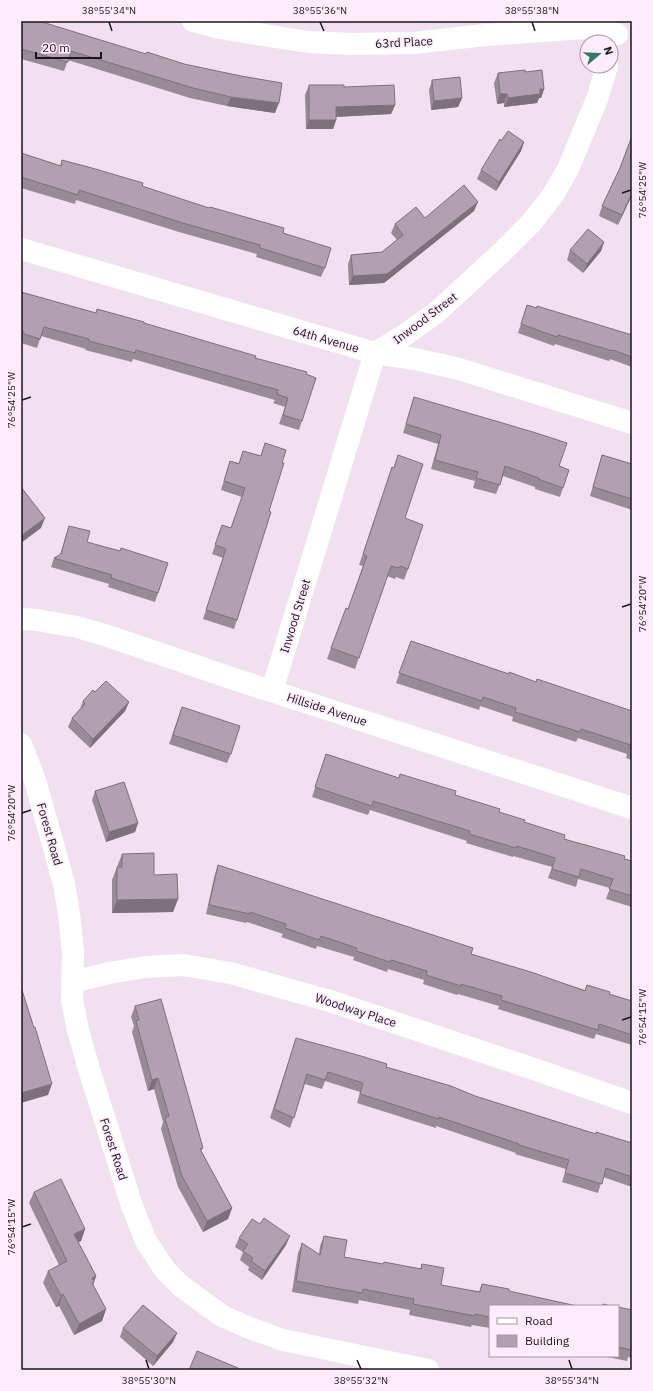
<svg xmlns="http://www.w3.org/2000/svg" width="653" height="1391" viewBox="0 0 653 1391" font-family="'IBM Plex Sans',sans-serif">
<rect width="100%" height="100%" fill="#f1e0ef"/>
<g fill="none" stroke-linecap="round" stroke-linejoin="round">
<path stroke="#fff" stroke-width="22" d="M193 21 219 28 308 42 351 44 413 43 486 35 585 28 617 34
M21 249 375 353 415 359 459 369 632 423
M21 619 37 620 77 627 108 636 234 679 632 808
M272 691 375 353 405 335 437 312 500 254 532 222 553 195 568 169 597 99 607 66
M21 744 35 780 64 884 69 914 73 952 72 1000 78 1030 89 1069 132 1206 146 1241 165 1270 181 1286 222 1316 247 1327 283 1340 428 1370
M72 982 109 973 145 967 183 965 230 973 330 1001 525 1066 632 1103"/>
</g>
<path fill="#988a97" d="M21 21 275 113 227 106 190 98 68 60 64 71 21 59Z
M526 72 544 89 541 98H539L537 103 504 107V103L497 104 494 83 498 73Z
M432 80 462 98 458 107 431 110 429 90Z
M309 85 344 87 395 105 391 114 336 117V120L333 129H306L305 95Z
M632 136V195L618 225 599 216 602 206 620 168Z
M501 141 524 142 521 151 496 191 477 179 481 170Z
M21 153 60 166 62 160 283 233 325 268 321 277 256 257 257 254 179 232 76 200 75 204 21 188Z
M474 211 384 283 349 285 348 264 351 255 382 252 397 240 391 233 395 224 425 218Z
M604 242 601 251 583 273 567 260 570 250Z
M21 292 96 313 97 309 255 358 306 374 302 421 299 430 279 424 285 407 273 403 275 400 133 359 132 362 85 350 86 349 41 336 37 348 21 343Z
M527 305 632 335V367L610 359 609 361 555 344 554 346 518 333Z
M414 397 559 466 569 470 560 497 535 489V487L503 476 496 494 473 488 475 481 431 469 438 444 403 433Z
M265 443 282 463 269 511 237 620 234 629 203 619 223 558 212 554 222 525 231 528 242 497 221 490 230 461 239 463 243 451 261 456Z
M398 455 405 518 408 569 404 580 396 577 395 579 387 576 355 669 327 659 331 648 348 609 363 566 359 565 389 478 394 467Z
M602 455 632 464V510L590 496Z
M69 526 87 542 158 593 155 602 108 587 109 584 51 567 54 558 60 555 66 535Z
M411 641 509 674 632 711V760L626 758 627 754 578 738 576 742 512 721 513 717 480 706 479 710 396 683Z
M95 692 129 702 125 711 90 748 68 727 72 718 80 709 83 701Z
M182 707 231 754 227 763 169 744Z
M326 754 398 778 455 795 499 812 564 839 632 861V907L606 899 610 888 578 879 576 887 548 878 552 867 513 856V857L466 843 467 841 370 810 368 815 312 797Z
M95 791 138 823 135 832 106 842 92 800Z
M122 854 154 875 178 899 173 912 112 913V880Z
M218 865 471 954 585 990 587 985 609 994 632 1001V1045L596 1034 594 1039 498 1009 499 1006 458 994 457 995 423 984 424 980 388 969 387 972 353 960 354 957 317 946 316 949 281 937 283 934 247 922 246 923 206 914 215 874Z
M135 1006 203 1148 201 1151 232 1208 228 1219 203 1232 178 1187 161 1129 163 1122 154 1089 148 1091 132 1032 134 1026 131 1017Z
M296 1038 386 1067 475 1096 596 1134 632 1143V1187L603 1177 598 1193 562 1182 566 1169 515 1154 516 1153 436 1126V1128L357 1103 360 1092 325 1081 322 1089 305 1084 290 1128 270 1118Z
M34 1192 85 1229 81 1241 78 1242 96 1276 93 1285 106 1309 102 1321 74 1335 59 1306 56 1307 43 1283 48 1271 59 1265 29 1203Z
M324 1236 344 1257 383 1264 384 1262 420 1269 422 1264 441 1285 479 1292 482 1284 490 1306V1328L472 1325 471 1327 409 1315 410 1310 359 1300 358 1304 292 1292 298 1253 302 1243 319 1254 320 1246Z
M239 1238 286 1245 262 1280 248 1270 249 1267 240 1260 243 1252 235 1247Z
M618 1307 632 1310V1358L628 1357 627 1361 603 1356H618Z
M123 1328 177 1333 173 1342 153 1366 120 1337Z"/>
<path fill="#7c717b" d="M540 89H544L541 98H539L537 103 504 107 508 98Z
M500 94H507L504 103 497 104Z
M231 97 279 103 275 113 227 106Z
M462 98 458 107 431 110 434 101Z
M395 105 391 114 333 117 336 107Z
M309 120H336L333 129H306Z
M524 142 521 151 496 191 499 182Z
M632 193V195L618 225 622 215Z
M478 202 474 211 384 283 349 285 353 276Z
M604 242 601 251 583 273 587 264Z
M45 518 41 528 21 543V536Z
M129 702 125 711 90 748 93 739Z
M138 823 135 832 106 842 109 832Z
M178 899 173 912 112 913 117 900Z
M158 1078 154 1089 148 1091 152 1080Z
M52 1084 48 1095 21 1103V1093Z
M232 1208 228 1219 203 1232 207 1221Z
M85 1229 81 1241 70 1246 74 1234Z
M290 1236 286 1245 262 1280 265 1271Z
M96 1276 90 1294 92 1278Z
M63 1294 59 1306 56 1307 61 1296Z
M106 1309 102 1321 74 1335 79 1324Z
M177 1333 173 1342 153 1366 157 1356Z"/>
<path fill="#b1a1b0" stroke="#7c717b" d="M21 21H39L146 54 147 52 184 64 241 76 282 83 279 103 231 97 193 88 71 51 68 62 21 49Z
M525 70 526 72 542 70 544 89H540V94L508 98 507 94H500L498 73Z
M460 77 462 98 434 101 432 80Z
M309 85H344V87L394 85 395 105 336 107V120H309Z
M508 131 524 142 499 182 481 170 500 139 501 141Z
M632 136V193L622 215 602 206 620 168Z
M21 153 61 166 62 160 92 168 143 183 142 186 209 208 210 207 284 228 283 233 331 248 325 268 260 248V245L183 223 79 190 78 195 21 177Z
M464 185 478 202 387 274 353 276 351 255 382 252 403 235 395 224 416 207 425 218Z
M588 229 604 242 587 264 570 250Z
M21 292 96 313 97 309 144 322V323L256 356 255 358 307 372 306 374 316 378 302 421 283 415 288 398 277 394 278 390 136 350 135 353 89 341V339L44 327 40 339 24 334V332L21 331Z
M527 305 537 308V306L632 335V357L613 350V351L558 335 557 337 521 324Z
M414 397 533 432 567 443 559 466 569 470 563 488 538 479 539 478 505 466 500 485 476 478 478 472 435 460 441 435 406 424Z
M265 443 286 450 282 463H284L269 511 271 512 237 620 206 610 226 549 215 545 222 525 231 528 245 488 224 481 230 461 239 464 243 451 261 456Z
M398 455 423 464 405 518 423 525 408 569 400 566 399 568 391 566 359 658 331 648 346 608 348 609 367 556 363 554 392 467 394 468Z
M602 455 632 464V499L593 487Z
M21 487 45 518 21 536Z
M69 526 90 531 87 542 120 551 121 548 168 563 158 593 111 578 112 575 54 558 61 554Z
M411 641 509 674V672L536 682 537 679 632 711V750L630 749 631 745 581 729 580 732 515 712 516 708 483 697 482 701 399 673Z
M106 681 129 702 93 739 72 718 85 704 83 701 93 690 95 692Z
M182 707 240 726 231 754 173 735Z
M326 754 399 778 400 774 456 791 455 795 500 809 499 812 525 820 524 822 565 835 564 839 625 856 624 859 632 861V896L609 889 613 879 581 869 579 877 552 869 555 858 517 846 516 848 469 834 470 831 373 801 372 806 315 787Z
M124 782 138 823 109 832 95 791Z
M154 853V875L177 874 178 899 117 900V867H122V854Z
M218 865 473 948 471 954 534 973 585 991 587 985 610 992 609 994 632 1001V1035L599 1024 598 1030 501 1000 502 996 461 984V986L426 975 427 971 391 960 390 962 356 951 357 948 321 936 319 940 285 928 286 924 250 912V914L209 905Z
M21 987 34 1028 35 1027 52 1084 21 1093Z
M161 999 203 1148 200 1149 232 1208 207 1221 182 1176 165 1118 169 1116 158 1078 152 1080 136 1021 139 1020 135 1006Z
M296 1038 361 1056 387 1064 386 1067 451 1086 475 1096 596 1134V1132L632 1143V1177L606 1168 602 1184 565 1173 569 1160 519 1145V1144L439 1117V1119L360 1094 363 1083 328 1072 325 1080 307 1074 294 1118 274 1109Z
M61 1179 85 1229 74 1234 96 1276 92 1278 94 1282 92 1283 106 1309 79 1324 63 1294 61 1296 48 1271 67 1261 34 1192Z
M264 1218 290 1236 265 1271 251 1261 253 1258 243 1251 248 1244 239 1238 252 1219 260 1224Z
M324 1236 347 1240 344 1257 383 1264 384 1262 421 1269 422 1264 444 1268 441 1285 480 1292 482 1284 509 1289V1291L577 1306H490V1317L475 1314V1316L413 1304 414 1299 363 1289 362 1293 296 1281 302 1243 320 1255Z
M603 1304 611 1306H603Z
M143 1305 177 1333 157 1356 123 1328Z
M618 1307 632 1310V1347H631V1350L618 1347Z
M197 1351 238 1368 237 1370H189Z"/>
<path fill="none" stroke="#1b151b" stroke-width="1.5" d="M109 22 112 31M320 22 324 31M532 22 535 31M622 193 631 190M22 400 31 397M622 607 631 604M22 813 31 810M622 1020 631 1017M22 1227 31 1224M146 1360 149 1369M357 1360 361 1369M569 1360 572 1369"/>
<g text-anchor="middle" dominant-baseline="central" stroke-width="3.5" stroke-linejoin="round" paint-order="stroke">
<g font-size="12" fill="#1b151b" stroke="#ffedfd">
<text transform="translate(404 42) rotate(-3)">63rd Place</text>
<text transform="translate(425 318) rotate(-37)">Inwood Street</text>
<text transform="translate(326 339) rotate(16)">64th Avenue</text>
<text transform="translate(295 616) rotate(-73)">Inwood Street</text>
<text transform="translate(327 709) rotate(18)">Hillside Avenue</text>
<text transform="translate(50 834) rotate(74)">Forest Road</text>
<text transform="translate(356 1010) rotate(18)">Woodway Place</text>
<text transform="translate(114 1149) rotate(72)">Forest Road</text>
</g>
</g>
<rect width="653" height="1391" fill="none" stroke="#ffedfd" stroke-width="44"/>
<rect x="489" y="1305" width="130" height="52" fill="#ffedfd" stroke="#a497a3"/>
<rect x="497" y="1318" width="20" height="6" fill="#ffffff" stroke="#a497a3"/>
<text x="525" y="1325" font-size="12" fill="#1b151b">Road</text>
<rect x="497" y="1335" width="20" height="12" fill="#b1a1b0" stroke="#a497a3"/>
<text x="525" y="1345" font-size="12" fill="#1b151b">Building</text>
<g transform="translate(599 54) rotate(71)"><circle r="19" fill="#ffedfd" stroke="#a497a3"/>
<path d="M0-3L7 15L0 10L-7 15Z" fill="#367868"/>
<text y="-6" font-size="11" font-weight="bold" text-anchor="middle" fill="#1b151b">N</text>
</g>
<path d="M36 52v6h65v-6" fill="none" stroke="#1b151b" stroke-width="2"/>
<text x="42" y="52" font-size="12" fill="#1b151b" stroke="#ffedfd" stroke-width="3" paint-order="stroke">20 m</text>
<rect x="22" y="22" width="609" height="1347" fill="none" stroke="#1b151b" stroke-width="1.5"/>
<g font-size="10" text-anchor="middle" fill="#1b151b">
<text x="109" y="14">38°55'34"N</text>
<text x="320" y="14">38°55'36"N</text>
<text x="532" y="14">38°55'38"N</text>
<text transform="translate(642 190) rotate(-90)" y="4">76°54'25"W</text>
<text transform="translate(11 400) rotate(-90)" y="4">76°54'25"W</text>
<text transform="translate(642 604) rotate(-90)" y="4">76°54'20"W</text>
<text transform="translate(11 813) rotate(-90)" y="4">76°54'20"W</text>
<text transform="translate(642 1017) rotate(-90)" y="4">76°54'15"W</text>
<text transform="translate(11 1227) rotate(-90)" y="4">76°54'15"W</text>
<text x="149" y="1384">38°55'30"N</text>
<text x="361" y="1384">38°55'32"N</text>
<text x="572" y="1384">38°55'34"N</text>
</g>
</svg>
